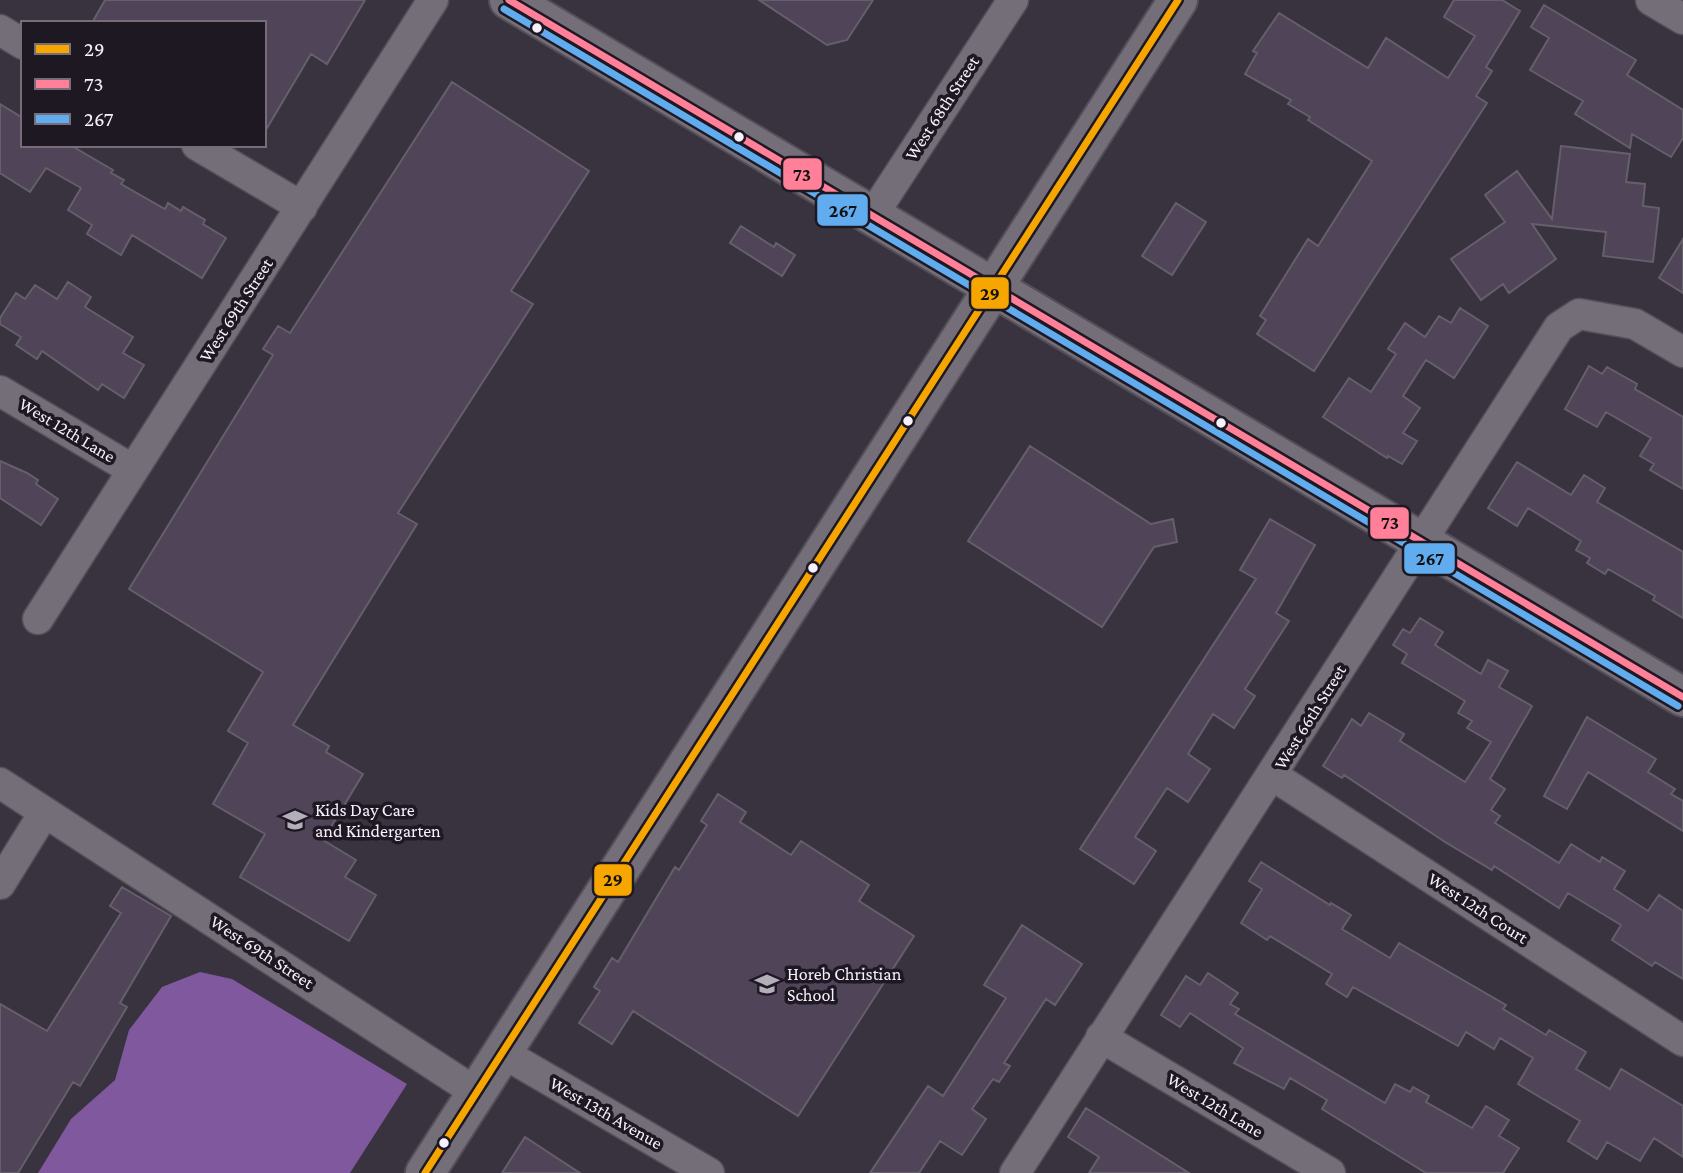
<svg xmlns="http://www.w3.org/2000/svg" width="1683" height="1173" viewBox="0 0 1683 1173" font-family="'Crimson Pro',serif">
<rect width="100%" height="100%" fill="#39323f"/>
<path fill="#80589e" d="M200 972 232 979 407 1084 350 1173H38L71 1119 115 1080 129 1030 162 987Z"/>
<path fill="#4f4458" stroke="#655f6a" stroke-width="2" d="M105 0H365L327 64 311 54 264 133V23H92Z
M759 0H873L847 40 827 45Z
M1454 0H1502L1520 11 1486 67 1492 71 1476 96 1487 103 1314 371 1257 334 1266 320 1260 316 1308 239 1318 246 1372 161 1308 120 1310 117 1288 104 1291 100 1245 74 1257 53 1253 51 1279 13 1368 68 1386 38 1448 78 1475 36 1444 17Z
M1544 5 1636 60 1627 75 1683 110V138L1671 157 1632 134 1630 148 1575 114 1583 101 1530 70 1549 38 1531 27Z
M452 82 589 171 511 291 533 304 398 513 417 524 293 725 329 746 326 752 363 774 323 840 356 860 345 877 376 895 349 941 240 877 265 834 213 804 248 743 228 731 263 672 129 589 273 355 263 349 278 326 290 333Z
M0 104 23 118V145H70L113 170 111 173 124 180 121 184 165 209 168 203 181 211 183 207 205 220 203 224 226 238 202 278 132 235 121 255 87 234 92 225 68 210 81 188 46 168 30 192 0 173Z
M1561 146 1630 154 1626 182 1645 184 1643 206 1659 208 1653 262 1603 256 1606 232 1532 224 1556 259 1509 293 1503 284 1481 300 1451 259 1505 222 1485 195 1517 171 1552 219Z
M1176 203 1206 222 1172 275 1142 256Z
M741 226 774 247 776 243 795 255 782 276 730 243Z
M1683 239V293L1659 278Z
M68 282 91 297 85 307 133 337 123 353 144 365 124 398 102 384 98 390 42 351 37 359 16 345 21 337 0 324V318L16 293 25 299 35 285 57 299Z
M1460 308 1488 326 1454 378 1426 360 1403 396 1420 408 1403 433 1417 441 1402 464 1388 456 1387 458 1323 417 1349 378 1371 392 1396 354 1388 349 1405 323 1425 337 1439 316 1451 323Z
M1589 366 1602 374 1607 367 1637 384 1635 389 1683 417V489L1650 470 1654 464 1640 456 1651 438 1606 412 1597 427 1565 409Z
M1030 446 1151 524 1173 519 1177 542 1154 547 1102 627 968 541Z
M0 461 27 473 38 480 36 484 58 499 41 525 0 498Z
M1517 462 1571 495 1584 475 1605 488 1597 502 1683 552V618L1653 600 1655 596 1608 569 1605 574 1587 563 1590 558 1576 550 1581 541 1528 508 1517 526 1488 508Z
M1270 519 1315 545 1276 613 1289 621 1245 689 1255 696 1234 728 1213 714 1188 754 1210 769 1188 802 1167 788 1135 837 1156 851 1134 884 1080 849 1256 579 1240 570Z
M1420 618 1443 632 1435 645 1481 674 1488 660 1508 671 1499 687 1532 706 1490 779 1505 789 1491 810 1500 816 1495 823 1559 863 1571 844 1600 862 1602 857 1625 871 1614 889 1648 911 1659 895 1683 911V979L1655 962 1652 966 1612 940 1621 925 1568 893 1559 908 1494 866 1492 870 1445 842 1344 775 1342 778 1323 766 1352 719 1361 726 1369 713 1404 734 1400 741 1465 782 1491 742 1467 728 1472 721 1458 713 1465 701 1402 663 1407 654 1393 645 1403 629 1410 633Z
M1587 717 1656 759 1648 772 1675 789 1671 794 1683 801V831L1588 772 1567 809 1544 796Z
M718 794 746 812 740 822 791 855 801 841 869 885 859 901 914 936 798 1116 633 1011 612 1044 579 1023 600 991 594 987 612 958 618 962 675 867 679 870 707 825 701 821Z
M1261 862 1330 905 1331 903 1351 915 1342 929 1390 958 1399 943 1506 1005 1503 1009 1546 1035 1549 1030 1586 1052 1576 1069 1610 1089 1621 1069 1683 1106V1157L1654 1138 1640 1161 1607 1142 1597 1159 1568 1141 1580 1121 1518 1084 1533 1058 1500 1038 1494 1049 1466 1032 1458 1046 1353 987 1347 997 1326 984 1332 974 1270 936 1267 940 1241 923 1262 889 1249 881Z
M122 887 171 916 120 1003 127 1007 80 1086 73 1082 18 1173H0V1004L47 1031 121 913 110 906Z
M1022 925 1082 964 1055 1005 1046 999 1004 1063 1010 1066 999 1082 993 1079 972 1109 986 1119 962 1155 940 1141 919 1173H870L928 1086 943 1096 1006 998 984 985Z
M1208 973 1238 993 1230 1004 1239 1009 1235 1014 1385 1103 1395 1084 1410 1092 1413 1087 1429 1096 1426 1102 1472 1128 1486 1106 1509 1120 1499 1136 1519 1148 1503 1173H1426L1322 1109 1327 1100 1290 1078 1284 1089 1234 1063 1243 1048 1190 1013 1180 1027 1161 1015 1186 976 1200 985Z
M1086 1108 1189 1173H1089L1099 1157 1068 1137Z
M525 1137 580 1173H502Z"/>
<g fill="none" stroke-linecap="round" stroke-linejoin="round">
<g stroke="#544e59" stroke-width="33">
<path id="street" d="M1651 0 1683 19
M0 30 23 44
M197 145 302 207
M872 216 1013 0
M0 391 133 470
M38 619 433 0
M1272 775 1683 1041
M0 783 477 1093
M0 884 44 813
M1101 1037 1330 1173
M503 1053 709 1173
M1015 1173 1559 327 1579 314 1635 324 1683 352"/>
</g>
<g stroke="#544e59" stroke-width="42">
<path id="secondary" d="M509 0 1683 697
M425 1173 1178 0"/>
</g>
<use href="#street" stroke="#746e79" stroke-width="30"/>
<use href="#secondary" stroke="#746e79" stroke-width="38"/>
<g stroke="#1e1823" stroke-width="12">
<path id="bus-1" d="M425 1173 1178 0"/>
</g>
<g stroke="#1e1823" stroke-width="12">
<path id="bus-2" d="M509 0 1683 697"/>
</g>
<g stroke="#1e1823" stroke-width="12">
<path id="bus-3" d="M504 9 1678 706"/>
</g>
<use href="#bus-1" stroke="#f7a600" stroke-width="7"/>
<use href="#bus-2" stroke="#ff8098" stroke-width="7"/>
<use href="#bus-3" stroke="#60acee" stroke-width="7"/>
</g>
<defs>
<g id="school-bare" transform="scale(1.89)"><path d="M0-5L7-2L0 1L-7-2ZM-4 1L0 2.5L4 1V4Q0 6-4 4Z" fill="#b4aeba" stroke="#1e1823" stroke-width="2.5" paint-order="stroke"/></g>
</defs>
<g fill-rule="evenodd">
<use href="#school-bare" x="295" y="820"/>
<use href="#school-bare" x="767" y="984"/>
</g>
<g fill="#f7f0fd" stroke="#1e1823" stroke-width="2.5">
<circle cx="537" cy="28" r="6"/>
<circle cx="739" cy="137" r="6"/>
<circle cx="908" cy="421" r="6"/>
<circle cx="1221" cy="423" r="6"/>
<circle cx="813" cy="568" r="6"/>
<circle cx="444" cy="1143" r="6"/>
</g>
<g text-anchor="middle" dominant-baseline="central" stroke-width="7" stroke-linejoin="round" paint-order="stroke">
<g font-size="18" fill="#f7f0fd" stroke="#1e1823">
<text transform="translate(942 108) rotate(-57)">West 68th Street</text>
<text transform="translate(236 310) rotate(-57)">West 69th Street</text>
<text transform="translate(67 430) rotate(31)">West 12th Lane</text>
<text transform="translate(1310 717) rotate(-58)">West 66th Street</text>
<text transform="translate(1478 908) rotate(33)">West 12th Court</text>
<text transform="translate(262 952) rotate(33)">West 69th Street</text>
<text transform="translate(1215 1105) rotate(31)">West 12th Lane</text>
<text transform="translate(606 1113) rotate(30)">West 13th Avenue</text>
</g>
<g font-size="18" fill="#f7f0fd" stroke="#1e1823" text-anchor="start">
<text x="315" y="810">Kids Day Care<tspan x="315" dy="21">and Kindergarten</tspan></text>
<text x="787" y="974">Horeb Christian<tspan x="787" dy="21">School</tspan></text>
</g>
</g>
<g stroke="#1e1823" stroke-width="2.5">
<rect x="782" y="157" width="41" height="34" rx="7" fill="#ff8098"/>
<rect x="816" y="193" width="53" height="34" rx="7" fill="#60acee"/>
<rect x="970" y="276" width="40" height="34" rx="7" fill="#f7a600"/>
<rect x="1369" y="506" width="41" height="34" rx="7" fill="#ff8098"/>
<rect x="1403" y="542" width="53" height="33" rx="7" fill="#60acee"/>
<rect x="593" y="863" width="40" height="34" rx="7" fill="#f7a600"/>
</g>
<g font-size="19" text-anchor="middle" font-weight="bold" fill="#111">
<text x="802" y="181">73</text>
<text x="843" y="217">267</text>
<text x="990" y="300">29</text>
<text x="1390" y="529">73</text>
<text x="1430" y="565">267</text>
<text x="613" y="886">29</text>
</g>
<rect x="21" y="21" width="245" height="126" fill="#1e1823" stroke="#756e7a" stroke-width="2"/>
<rect x="35" y="44" width="35" height="10" fill="#f7a600" stroke="#756e7a" stroke-width="2"/>
<text x="84" y="56" font-size="21" fill="#f7f0fd">29</text>
<rect x="35" y="79" width="35" height="10" fill="#ff8098" stroke="#756e7a" stroke-width="2"/>
<text x="84" y="91" font-size="21" fill="#f7f0fd">73</text>
<rect x="35" y="114" width="35" height="10" fill="#60acee" stroke="#756e7a" stroke-width="2"/>
<text x="84" y="126" font-size="21" fill="#f7f0fd">267</text>
</svg>
